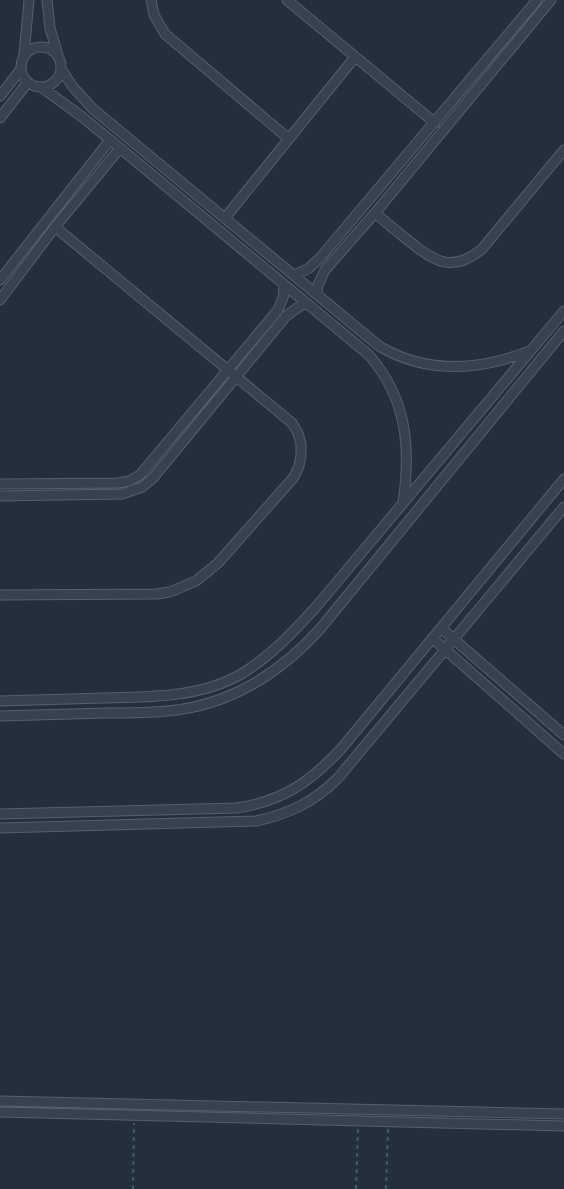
<svg xmlns="http://www.w3.org/2000/svg" width="564" height="1189" viewBox="0 0 564 1189" font-family="Karla,sans-serif">
<rect width="100%" height="100%" fill="#242f3e"/>
<g fill="none" stroke-linecap="round" stroke-linejoin="round">
<g stroke="#565f6c" stroke-width="11">
<path id="minor" d="M47 0 50 28 58 55
M151 0 154 15 165 34 289 139
M287 0 435 123
M21 67a20 20 0 1 1 40 0a20 20 0 1 1-40 0Z
M24 55 29 0
M61 69 73 87 93 109 379 346C426 374 479 371 529 351
M41 87 81 116 120 148 369 355C407 399 411 447 403 503
M0 96 21 69
M0 118 28 82
M375 213C386 222 397 232 409 241 434 262 453 273 482 249L564 150
M225 218 355 57
M294 275 308 269 320 258 537 0
M0 280 110 140
M317 294 318 285 325 270 375 213 551 0
M0 300 55 227 120 148
M0 484 118 483 129 481 140 475 278 310 284 295 283 284
M0 496 122 494 142 487 153 478 286 316 300 306 307 304
M0 595 156 594 170 592 196 581 218 563 294 477 299 466 301 455V444L298 433 292 423 55 227
M441 628 564 735
M432 638 564 754
M0 701C34 700 68 699 103 698 150 697 201 698 243 673 272 655 294 631 316 607L564 311
M0 716C35 715 71 714 106 713 126 713 147 713 167 711 228 706 279 674 320 629L564 331
M0 814 237 808C283 801 310 782 341 749L564 479
M0 828 256 821C289 814 314 802 338 778L564 507
M0 1101 564 1114
M0 1112 564 1126"/>
</g>
<path stroke="#44595c" stroke-width="2" stroke-dasharray="4 4" stroke-linecap="butt" d="M133 1189 134 1123
M356 1189 358 1128
M386 1189 388 1129"/>
<use href="#minor" stroke="#38414e" stroke-width="9"/>
</g>
</svg>
